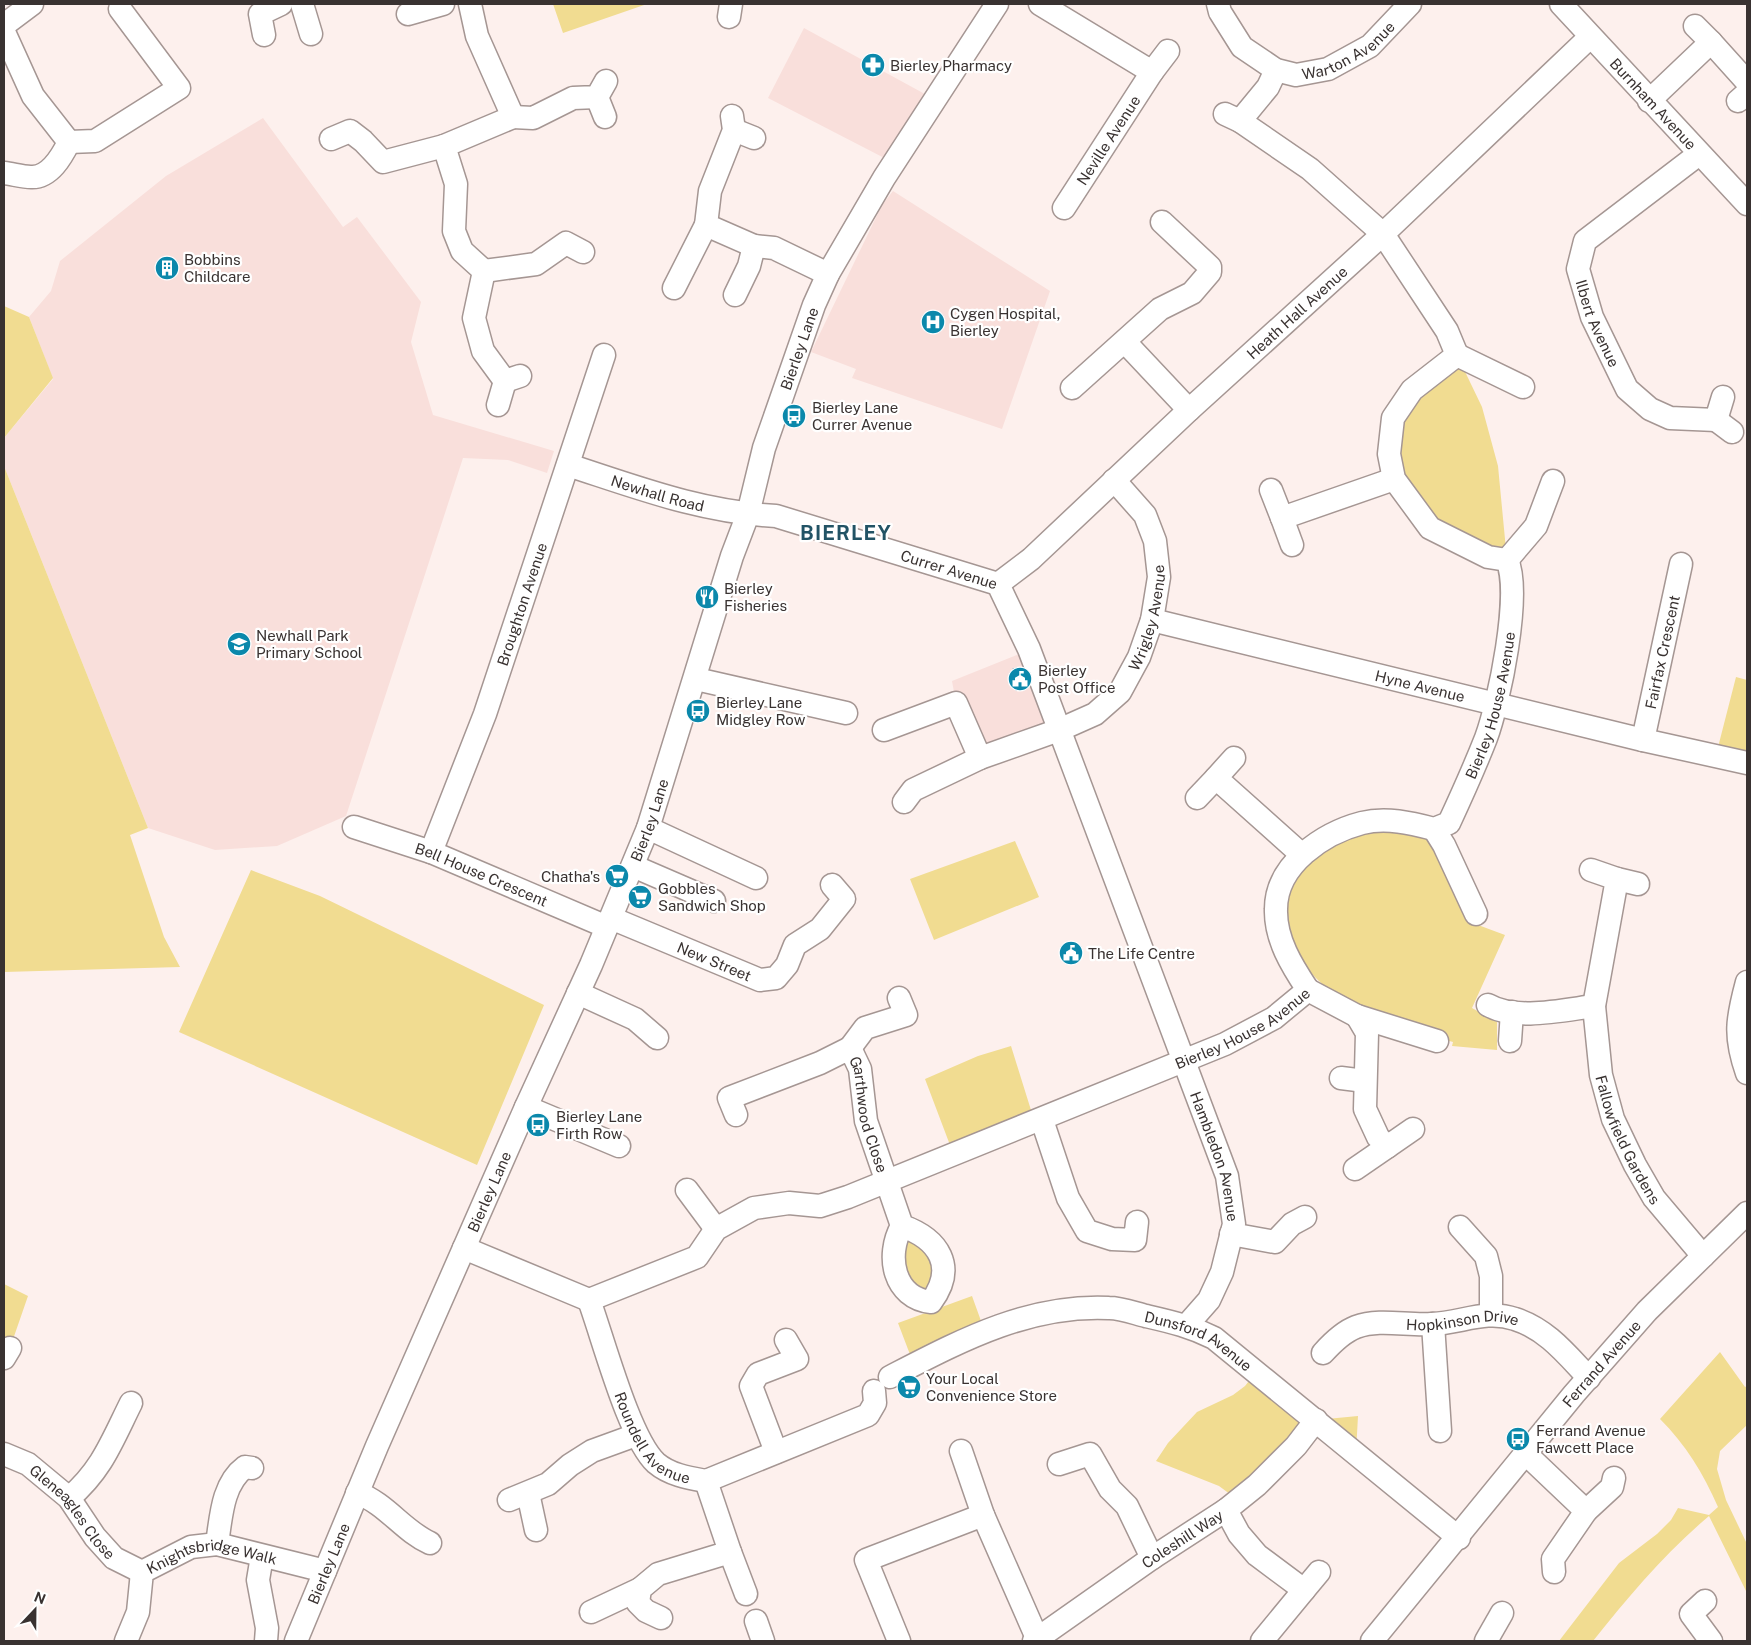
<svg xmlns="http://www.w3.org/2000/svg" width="1751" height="1645" viewBox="0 0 1751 1645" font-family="'Public Sans',sans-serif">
<rect width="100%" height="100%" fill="#fdf0ed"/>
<path fill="#f9dfdb" d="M804 28 934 99 894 163 768 98Z
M263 118 343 227 357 217 421 302 411 342 433 415 554 451 547 473 508 460 463 458 346 816 277 846 215 850 148 828 4 466V438L53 379 29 317 51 291 60 261 166 176Z
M893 191 1050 291 1002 429 852 378 856 369 811 352 882 205Z
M1029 650 1059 730 980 758 956 703 952 681Z"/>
<path fill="#f1dc91" d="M553 4H647L563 33Z
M4 306 29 317 53 378 4 438Z
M1457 355 1482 407 1498 466 1507 560 1456 543 1394 479 1393 418Z
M4 466 148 828 130 835 164 937 180 967 4 972Z
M1736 677 1747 680V763L1716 755Z
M1377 830 1421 835 1432 842 1470 922 1505 935 1472 1008 1497 1022V1050L1452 1046 1453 1042C1419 1033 1389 1019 1358 1004 1344 998 1330 992 1319 981 1289 954 1273 898 1302 865 1317 847 1355 837 1377 830Z
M1015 841 1039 897 934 940 910 879Z
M251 870 320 896 544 1005 477 1165 179 1032Z
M1011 1046 1035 1123 953 1153 925 1079 978 1056Z
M898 1233 943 1263 922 1301 893 1253Z
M4 1284 28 1296 10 1348 4 1358Z
M972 1296 985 1332 914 1365 898 1323Z
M1720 1352 1745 1387 1747 1386V1425L1720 1451 1717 1469 1726 1500 1747 1544V1593L1709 1516C1665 1553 1629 1596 1593 1641H1559L1619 1563 1657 1534 1671 1520 1678 1508 1709 1515 1718 1507C1703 1473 1686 1445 1660 1419Z
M1256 1372 1316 1420 1358 1416 1356 1452 1316 1420 1238 1500 1219 1486 1156 1461 1168 1443 1197 1412 1233 1395 1245 1386Z"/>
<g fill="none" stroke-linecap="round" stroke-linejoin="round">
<g stroke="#a59693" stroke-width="25">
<g id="minor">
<path d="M302 4 311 34"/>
<path d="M470 4 477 36 513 117 444 146 456 184 454 231 462 251 484 271 474 318 483 351 505 381 520 376"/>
<path d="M1040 4 1152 72 1168 51"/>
<path id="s1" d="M1218 4 1220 12 1242 47 1276 70 1296 75 1328 69 1370 46 1410 4"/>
<path id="s2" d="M1561 4 1747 204"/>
<path d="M408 14 443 4"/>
<path d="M729 17 731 4"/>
<path d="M4 25 32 4"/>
<path d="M1695 26 1711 42"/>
<path d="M4 32 33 96 69 142"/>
<path d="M264 35 260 14 281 4"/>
<path d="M597 97 605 117"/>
<path d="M1649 101 1711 42 1747 82"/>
<path d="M1738 101 1747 93"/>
<path d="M732 116 734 130 710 191 706 225 754 246 774 248 828 274"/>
<path d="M513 117 533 118 573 98 597 97 606 81"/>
<path d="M1240 121 1268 87 1276 70"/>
<path d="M734 130 754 138"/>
<path d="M331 139 350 131 363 141 383 162 444 146"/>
<path d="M69 142 95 141 179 88 120 9"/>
<path id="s3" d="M1699 154 1585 241 1578 269 1592 317 1627 389 1650 409 1670 418 1716 420 1723 397"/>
<path d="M4 173C13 174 22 177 31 177 50 178 62 156 69 142"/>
<path id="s4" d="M1064 208 1152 72"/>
<path d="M484 271 536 264 566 243 583 252"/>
<path d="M674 288 706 225"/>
<path d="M735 295 749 266 754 246"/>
<path d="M1125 342 1189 410"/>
<path d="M1457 355 1523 387"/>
<path d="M1072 388 1160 309 1192 293 1210 272V267L1162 222"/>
<path d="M498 405 505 381"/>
<path d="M1716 420 1732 432"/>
<path id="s5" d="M568 465C639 488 701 512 776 516L998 584 1029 649 1227 1176 1234 1224 1222 1272 1209 1300 1187 1325"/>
<path d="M1271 490 1282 518 1394 479"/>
<path d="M1282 518 1292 545"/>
<path d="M1507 560 1536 526 1553 481"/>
<path id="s6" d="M998 584 1031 559 1189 410 1383 234 1590 37"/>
<path id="s7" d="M1152 620 1643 740 1747 763"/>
<path d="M696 679 846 713"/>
<path d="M884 730 956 703 980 758"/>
<path id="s8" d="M1643 740 1681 564"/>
<path d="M1234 758 1216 778 1301 854"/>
<path d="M1197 798 1216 778"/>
<path id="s9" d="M904 802 913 790 980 758 1059 730 1095 714 1120 692 1139 657 1152 620 1159 577 1155 541 1145 515 1114 480"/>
<path id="s10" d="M354 827 431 852 607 927"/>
<path d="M648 828 756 878"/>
<path d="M1434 829 1444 845 1476 914"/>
<path id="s11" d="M431 852 485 714 604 355"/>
<path d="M633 866 714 901"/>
<path id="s12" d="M1591 870 1617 879 1594 1006 1601 1075 1613 1119 1635 1165 1654 1198 1703 1256"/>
<path d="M1617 879 1638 884"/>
<path id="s13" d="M611 918 760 980 776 978 787 965 795 945 820 929 844 899 832 885"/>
<path d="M1747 982C1737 1019 1734 1036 1747 1073"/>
<path d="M1308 990 1357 1016 1437 1041"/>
<path d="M578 993 635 1019 657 1038"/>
<path d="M1488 1005C1515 1021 1563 1010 1594 1006"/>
<path d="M1357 1016 1367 1033 1365 1109 1378 1137 1387 1147 1413 1129"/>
<path d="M1510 1041 1512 1012"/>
<path d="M850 1048 865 1028 906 1015 899 998"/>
<path d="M1341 1078 1365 1081"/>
<path d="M526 1107 619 1146"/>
<path id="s14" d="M736 1115 729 1098 820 1063 850 1048 860 1069 866 1121 902 1226C939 1239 957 1267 931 1302 894 1298 885 1256 902 1226"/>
<path d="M1042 1120 1068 1198 1087 1231 1112 1239 1135 1240 1137 1222"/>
<path d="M1355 1169 1387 1147"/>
<path d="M687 1190 716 1229"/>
<path d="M1460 1227 1486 1256 1491 1276V1313"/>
<path d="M1231 1234 1275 1242 1292 1224 1305 1217"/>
<path d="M464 1248 589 1300"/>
<path id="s15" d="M589 1300 697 1257 716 1229 754 1208 789 1203 820 1206 848 1197 1225 1044 1274 1018 1308 990C1292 966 1275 939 1276 909 1276 864 1324 833 1362 823 1386 817 1411 823 1434 829L1449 823C1462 795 1475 766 1486 738 1499 703 1522 593 1507 560L1488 557 1430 528 1394 479 1389 454 1393 418 1412 390 1457 355 1447 331 1383 234 1310 169 1240 121 1225 114"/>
<path id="s16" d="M589 1300C603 1338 629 1438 656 1463 670 1475 689 1478 706 1481L868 1415 875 1403 874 1391"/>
<path d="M1433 1324 1440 1431"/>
<path id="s17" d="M1323 1353C1332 1343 1343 1332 1356 1327 1380 1318 1407 1326 1432 1324 1461 1323 1486 1309 1515 1319 1547 1329 1567 1355 1589 1378"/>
<path d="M4 1358 10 1348"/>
<path id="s18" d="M890 1377C960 1341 1028 1304 1109 1308 1121 1308 1134 1313 1146 1316 1172 1322 1190 1326 1214 1338L1459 1538"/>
<path d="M961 1451 983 1515 1037 1638"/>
<path d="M776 1452 751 1386 758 1374 797 1359 786 1340"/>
<path id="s19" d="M4 1454 28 1464 69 1498 95 1537 114 1558 142 1572"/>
<path d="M1526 1454 1586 1511 1553 1559 1554 1572"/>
<path d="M1059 1464 1090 1454 1110 1489 1127 1506 1152 1558"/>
<path d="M357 1493C386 1503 403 1531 430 1543"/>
<path d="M528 1493 536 1530"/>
<path d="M69 1498C102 1470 112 1441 131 1403"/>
<path d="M509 1500 548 1484 570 1465 592 1451 636 1435"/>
<path d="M1226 1510 1239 1534 1257 1555 1304 1590 1262 1641"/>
<path d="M1586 1511 1612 1487 1614 1478"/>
<path d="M217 1544C221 1518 222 1484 245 1467L252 1468"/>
<path d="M730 1552 746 1594"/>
<path d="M262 1556 258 1580 267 1628 266 1641"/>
<path d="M1304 1590 1319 1572"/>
<path d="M1705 1601 1691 1614 1711 1641"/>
<path d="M591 1612 640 1589"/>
<path d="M661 1618 646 1611 638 1603 640 1589 658 1574 730 1552 706 1481"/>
<path d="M756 1621 763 1641"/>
<path id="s20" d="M126 1641 138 1612 142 1572 191 1547 217 1544 325 1571"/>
<path id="s21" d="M296 1641 377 1446 526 1107 591 965 648 828 732 556 748 514 764 448 814 305 828 274 884 178 997 4"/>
<path d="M899 1641 866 1560 983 1515"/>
<path id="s22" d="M1034 1641 1152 1558 1226 1510 1257 1485 1296 1446 1316 1420"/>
<path id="s23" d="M1372 1641 1574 1394 1647 1311 1747 1213"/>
<path d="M1486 1641 1502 1613"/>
</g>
</g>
<use href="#minor" stroke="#fff" stroke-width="22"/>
</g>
<defs>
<g id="pharmacy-disc" transform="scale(1.25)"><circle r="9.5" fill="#0b88ab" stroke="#fff"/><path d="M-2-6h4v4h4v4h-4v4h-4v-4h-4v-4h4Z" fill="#fff"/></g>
<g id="building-disc" transform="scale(1.25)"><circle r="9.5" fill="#0b88ab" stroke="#fff"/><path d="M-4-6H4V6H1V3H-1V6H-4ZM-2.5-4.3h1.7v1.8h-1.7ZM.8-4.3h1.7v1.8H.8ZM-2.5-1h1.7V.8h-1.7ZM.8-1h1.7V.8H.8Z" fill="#fff"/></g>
<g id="hospital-disc" transform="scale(1.25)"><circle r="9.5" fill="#0b88ab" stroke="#fff"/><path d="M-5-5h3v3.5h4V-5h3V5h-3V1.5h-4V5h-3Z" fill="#fff"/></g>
<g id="bus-disc" transform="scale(1.25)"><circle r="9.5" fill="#0b88ab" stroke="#fff"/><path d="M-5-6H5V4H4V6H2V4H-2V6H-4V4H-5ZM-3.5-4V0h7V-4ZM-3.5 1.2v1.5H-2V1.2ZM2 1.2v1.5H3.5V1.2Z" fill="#fff"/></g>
<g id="restaurant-disc" transform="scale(1.25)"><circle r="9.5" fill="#0b88ab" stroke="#fff"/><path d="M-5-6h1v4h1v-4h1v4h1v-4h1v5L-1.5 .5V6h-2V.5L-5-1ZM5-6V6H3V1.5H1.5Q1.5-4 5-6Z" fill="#fff"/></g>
<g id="school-disc" transform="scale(1.25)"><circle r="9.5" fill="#0b88ab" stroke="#fff"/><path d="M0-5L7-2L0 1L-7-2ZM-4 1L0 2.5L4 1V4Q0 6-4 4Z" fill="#fff"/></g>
<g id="civic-disc" transform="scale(1.25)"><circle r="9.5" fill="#0b88ab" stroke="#fff"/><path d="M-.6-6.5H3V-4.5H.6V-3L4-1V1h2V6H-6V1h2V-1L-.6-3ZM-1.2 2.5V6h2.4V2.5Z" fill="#fff"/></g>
<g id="supermarket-disc" transform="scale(1.25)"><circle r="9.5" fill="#0b88ab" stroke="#fff"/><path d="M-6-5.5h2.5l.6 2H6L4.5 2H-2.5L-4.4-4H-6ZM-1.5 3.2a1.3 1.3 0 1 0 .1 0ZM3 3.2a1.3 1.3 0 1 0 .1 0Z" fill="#fff"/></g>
</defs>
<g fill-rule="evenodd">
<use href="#pharmacy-disc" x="873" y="65"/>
<use href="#building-disc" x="167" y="268"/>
<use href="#hospital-disc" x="933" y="322"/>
<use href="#bus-disc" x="794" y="416"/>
<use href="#restaurant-disc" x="707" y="597"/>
<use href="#school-disc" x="239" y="644"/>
<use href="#civic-disc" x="1020" y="679"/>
<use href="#bus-disc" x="698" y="711"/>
<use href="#supermarket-disc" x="617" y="876"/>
<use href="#supermarket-disc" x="640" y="897"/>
<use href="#civic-disc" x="1071" y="953"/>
<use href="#bus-disc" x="538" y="1125"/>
<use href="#supermarket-disc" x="909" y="1387"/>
<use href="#bus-disc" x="1518" y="1439"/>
</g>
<g text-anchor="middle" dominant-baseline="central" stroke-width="4.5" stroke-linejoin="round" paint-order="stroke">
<g font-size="15" fill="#393231" stroke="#fff">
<text stroke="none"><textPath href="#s1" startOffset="170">Warton Avenue</textPath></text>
<text stroke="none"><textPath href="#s2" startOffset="136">Burnham Avenue</textPath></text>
<text stroke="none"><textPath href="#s4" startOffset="81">Neville Avenue</textPath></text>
<text stroke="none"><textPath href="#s6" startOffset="404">Heath Hall Avenue</textPath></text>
<text stroke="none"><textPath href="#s3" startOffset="230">Ilbert Avenue</textPath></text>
<text stroke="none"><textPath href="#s21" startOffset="1389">Bierley Lane</textPath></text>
<text stroke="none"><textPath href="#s5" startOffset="94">Newhall Road</textPath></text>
<text stroke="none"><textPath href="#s5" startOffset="396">Currer Avenue</textPath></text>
<text stroke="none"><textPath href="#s11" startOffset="264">Broughton Avenue</textPath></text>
<text stroke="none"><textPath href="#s9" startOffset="326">Wrigley Avenue</textPath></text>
<text stroke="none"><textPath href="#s8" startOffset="90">Fairfax Crescent</textPath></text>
<text stroke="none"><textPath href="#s7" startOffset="276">Hyne Avenue</textPath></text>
<text stroke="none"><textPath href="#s15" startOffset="1229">Bierley House Avenue</textPath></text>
<text stroke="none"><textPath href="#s21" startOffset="894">Bierley Lane</textPath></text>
<text stroke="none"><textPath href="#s10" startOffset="136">Bell House Crescent</textPath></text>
<text stroke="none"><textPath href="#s13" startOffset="112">New Street</textPath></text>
<text stroke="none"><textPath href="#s15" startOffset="719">Bierley House Avenue</textPath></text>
<text stroke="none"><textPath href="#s14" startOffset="219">Garthwood Close</textPath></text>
<text stroke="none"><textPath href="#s12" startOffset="296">Fallowfield Gardens</textPath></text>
<text stroke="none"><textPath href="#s5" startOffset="1060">Hambledon Avenue</textPath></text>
<text stroke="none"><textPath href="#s21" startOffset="489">Bierley Lane</textPath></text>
<text stroke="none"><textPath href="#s17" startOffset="150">Hopkinson Drive</textPath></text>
<text stroke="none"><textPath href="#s18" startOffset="329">Dunsford Avenue</textPath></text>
<text stroke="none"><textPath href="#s23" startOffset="360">Ferrand Avenue</textPath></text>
<text stroke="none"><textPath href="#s16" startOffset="156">Roundell Avenue</textPath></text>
<text stroke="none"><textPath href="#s19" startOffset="92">Gleneagles Close</textPath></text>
<text stroke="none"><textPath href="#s22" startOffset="180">Coleshill Way</textPath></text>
<text stroke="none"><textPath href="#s21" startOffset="84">Bierley Lane</textPath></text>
<text stroke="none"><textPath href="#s20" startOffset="146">Knightsbridge Walk</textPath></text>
</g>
<g font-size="15" fill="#393231" stroke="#fff" text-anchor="start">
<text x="890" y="65">Bierley Pharmacy</text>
<text x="184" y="259">Bobbins<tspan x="184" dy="17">Childcare</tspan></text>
<text x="950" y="313">Cygen Hospital,<tspan x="950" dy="17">Bierley</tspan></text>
<text x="812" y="407">Bierley Lane<tspan x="812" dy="17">Currer Avenue</tspan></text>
<text x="724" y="588">Bierley<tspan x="724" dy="17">Fisheries</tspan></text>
<text x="256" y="635">Newhall Park<tspan x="256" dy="17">Primary School</tspan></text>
<text x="1038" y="670">Bierley<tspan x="1038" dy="17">Post Office</tspan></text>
<text x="716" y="702">Bierley Lane<tspan x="716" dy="17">Midgley Row</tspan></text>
<text x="600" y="876" text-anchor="end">Chatha's</text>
<text x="658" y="888">Gobbles<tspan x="658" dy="17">Sandwich Shop</tspan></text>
<text x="1088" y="953">The Life Centre</text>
<text x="556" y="1116">Bierley Lane<tspan x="556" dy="17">Firth Row</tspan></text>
<text x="926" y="1378">Your Local<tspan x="926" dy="17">Convenience Store</tspan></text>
<text x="1536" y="1430">Ferrand Avenue<tspan x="1536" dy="17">Fawcett Place</tspan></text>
</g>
<g font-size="20" font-weight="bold" letter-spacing="1" fill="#225365" stroke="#fff">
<text x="846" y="533">BIERLEY</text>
</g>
</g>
<rect width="1751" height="1645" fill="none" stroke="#393231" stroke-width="10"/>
<g transform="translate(35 1610) rotate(22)" stroke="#ffffff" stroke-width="4" paint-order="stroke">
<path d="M0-4L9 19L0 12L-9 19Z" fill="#393231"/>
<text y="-8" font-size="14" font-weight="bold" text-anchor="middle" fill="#393231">N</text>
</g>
</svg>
